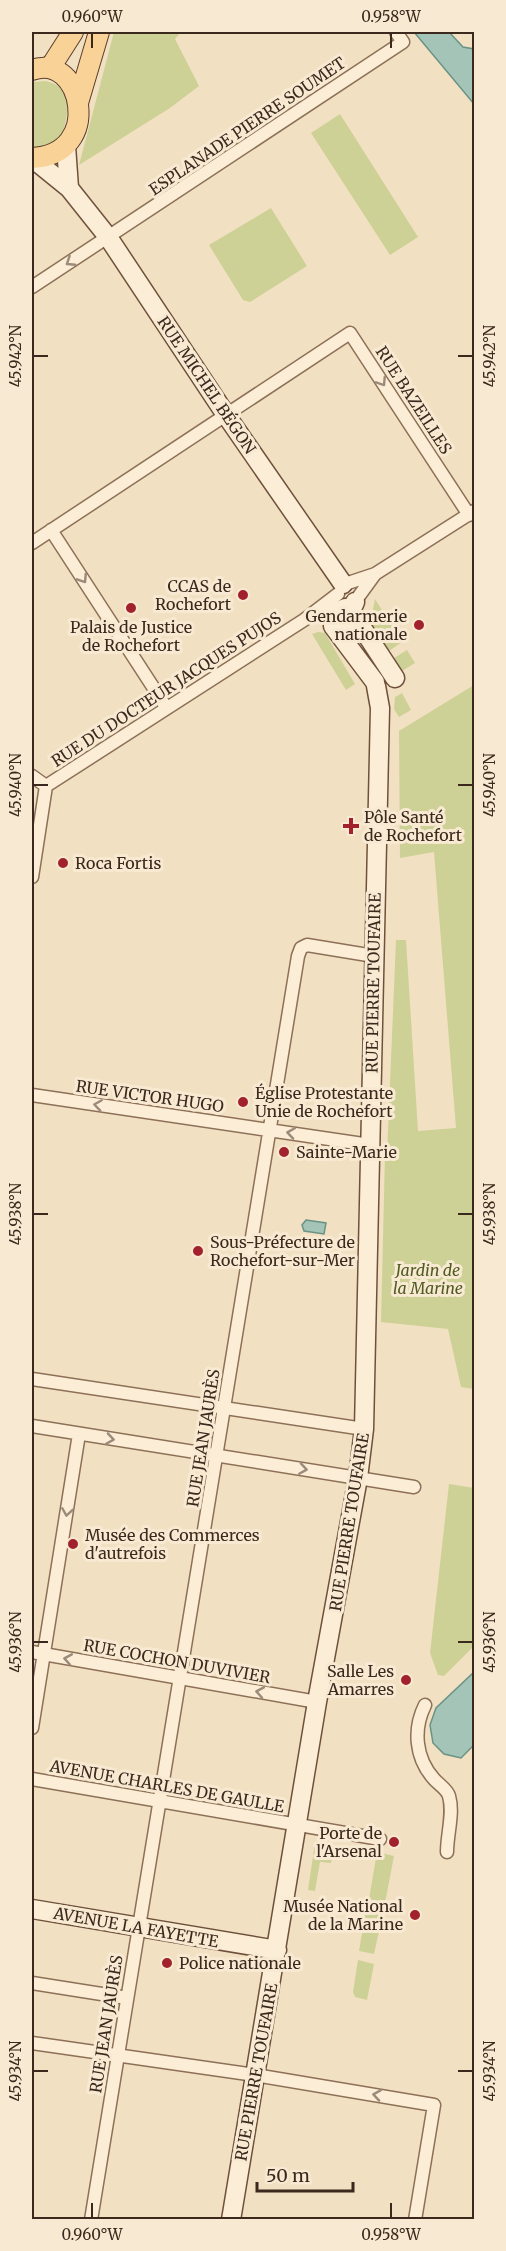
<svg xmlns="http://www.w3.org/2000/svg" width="506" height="2251" viewBox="0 0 506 2251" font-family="Merriweather,serif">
<rect width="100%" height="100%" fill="#f2e0c2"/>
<path fill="#ced195" d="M114 32H181L175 39 199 86 170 108 79 165Z
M45 81C77 87 67 117 61 140L47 147H33L32 146V84L34 82Z
M340 114 418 237 390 255 311 133Z
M271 208 307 266 250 302 243 300 209 245Z
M375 599 402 642 389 651C372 627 369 628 375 599Z
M318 632 325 633 355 684 346 690 312 634Z
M407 650 415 663 402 671 394 658Z
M474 685V1389L461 1387 448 1329 381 1322 385 1155H387L396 940H406L418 1131 456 1128 434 852 400 858 399 731Z
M402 693 411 710 399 717 394 709 395 697Z
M449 1484 474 1488V1646L444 1676 438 1675 430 1653Z
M315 1843 334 1846 331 1863 320 1862 315 1891 308 1890Z
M377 1852 394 1856 385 1903 369 1899Z
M366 1909 383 1913 374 1954 359 1951Z
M358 1960 374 1964 367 2000 355 1997 353 1992Z"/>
<path fill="#a5c4b8" stroke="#6a9386" stroke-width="1.5" d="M414 32H449L463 47 474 49V104Z
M306 1220 326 1223 324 1234 304 1231 302 1225Z
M474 1672V1745L461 1758 444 1754 433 1743 430 1725 436 1708Z"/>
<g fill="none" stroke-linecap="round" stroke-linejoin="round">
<g stroke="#8d7057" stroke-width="15">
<path id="street" d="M32 287 403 42 396 32
M51 530 166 707
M32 543 350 333 469 515
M348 583 375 574 474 511
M359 596 375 574
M32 776 46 786
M46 786 304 620 338 594
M32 877 46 786
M32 1095 370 1145
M32 1379 364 1429
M32 1426 414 1487
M32 1652 317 1702
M425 1705C413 1729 415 1758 434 1779 438 1784 447 1789 449 1796 454 1813 447 1834 447 1852
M32 1728 79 1434
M32 1779 380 1839
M32 1983 127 1998
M32 2043 255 2075 434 2105 415 2220
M91 2220 298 956 301 948 307 945 374 956"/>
</g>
<g stroke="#6f513b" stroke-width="21">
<path id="secondary" d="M66 146 69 188
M32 158 69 188 108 237 226 415 343 584
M351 611 345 608 335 612 332 620 336 629 347 631C355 626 357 619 351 611L355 602
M353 614 395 678
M333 626 375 682
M32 1909 277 1950
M231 2220 317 1702 358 1478 364 1429 380 708 376 686"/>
</g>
<g stroke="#5b3e2c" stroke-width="22">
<path id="primary" d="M50 68 73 32
M32 70C82 51 105 155 32 158
M78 103 99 32"/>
</g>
<use href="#street" stroke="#fbedd6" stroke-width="12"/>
<use href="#secondary" stroke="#fbedd6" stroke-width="18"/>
<use href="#primary" stroke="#f8d297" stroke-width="20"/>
</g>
<defs><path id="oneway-chevron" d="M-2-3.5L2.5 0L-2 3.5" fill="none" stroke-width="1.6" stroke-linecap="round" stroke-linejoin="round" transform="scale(1.5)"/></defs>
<g stroke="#9c8b7a">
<use href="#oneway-chevron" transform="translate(70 262) rotate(147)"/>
<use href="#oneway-chevron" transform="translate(382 382) rotate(57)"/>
<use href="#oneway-chevron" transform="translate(83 579) rotate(57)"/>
<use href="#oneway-chevron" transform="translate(98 1105) rotate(-172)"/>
<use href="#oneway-chevron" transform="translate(291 1133) rotate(-171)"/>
<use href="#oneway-chevron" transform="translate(110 1439) rotate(9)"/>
<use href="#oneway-chevron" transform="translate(303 1469) rotate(9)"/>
<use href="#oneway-chevron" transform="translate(67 1512) rotate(99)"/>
<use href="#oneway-chevron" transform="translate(68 1659) rotate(-170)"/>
<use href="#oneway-chevron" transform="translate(260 1692) rotate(-170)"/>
<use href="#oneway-chevron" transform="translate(377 2095) rotate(-171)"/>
</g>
<path fill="none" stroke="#3c291d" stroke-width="2" d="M92 33V48M391 33V48M33 356H48M458 356H473M33 785H48M458 785H473M33 1214H48M458 1214H473M33 1642H48M458 1642H473M33 2071H48M458 2071H473M92 2203V2218M391 2203V2218"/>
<g fill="#a1222d" stroke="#f8ead2" stroke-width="2">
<circle cx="243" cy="595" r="6"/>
<circle cx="131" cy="608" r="6"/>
<circle cx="419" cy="625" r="6"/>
<path d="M348 817h6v6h6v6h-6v6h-6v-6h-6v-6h6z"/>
<circle cx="63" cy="863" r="6"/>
<circle cx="243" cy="1102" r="6"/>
<circle cx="284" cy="1152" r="6"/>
<circle cx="198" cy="1251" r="6"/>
<circle cx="73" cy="1544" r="6"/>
<circle cx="406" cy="1680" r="6"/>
<circle cx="394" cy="1842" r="6"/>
<circle cx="415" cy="1915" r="6"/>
<circle cx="167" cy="1963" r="6"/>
</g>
<g text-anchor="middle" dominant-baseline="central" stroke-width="6" stroke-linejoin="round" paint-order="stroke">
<g font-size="16" fill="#3c291d" stroke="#f8ead2">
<text transform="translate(247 126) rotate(-34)">ESPLANADE PIERRE SOUMET</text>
<text transform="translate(207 385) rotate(56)">RUE MICHEL BÉGON</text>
<text transform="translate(414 400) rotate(57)">RUE BAZEILLES</text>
<text transform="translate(166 689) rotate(-33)">RUE DU DOCTEUR JACQUES PUJOS</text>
<text transform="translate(373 983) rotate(-89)">RUE PIERRE TOUFAIRE</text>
<text transform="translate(150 1096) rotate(8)">RUE VICTOR HUGO</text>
<text transform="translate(203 1438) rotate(-81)">RUE JEAN JAURÈS</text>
<text transform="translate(349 1522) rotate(-81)">RUE PIERRE TOUFAIRE</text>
<text transform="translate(177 1661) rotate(10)">RUE COCHON DUVIVIER</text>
<text transform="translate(167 1786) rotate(10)">AVENUE CHARLES DE GAULLE</text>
<text transform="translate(136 1927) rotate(10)">AVENUE LA FAYETTE</text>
<text transform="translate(106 2024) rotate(-81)">RUE JEAN JAURÈS</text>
<text transform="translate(256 2072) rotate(-80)">RUE PIERRE TOUFAIRE</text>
</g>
<g font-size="16" fill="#3c291d" stroke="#f8ead2" text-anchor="start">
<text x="231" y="586" text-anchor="end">CCAS de<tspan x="231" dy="18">Rochefort</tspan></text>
<text x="407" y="616" text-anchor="end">Gendarmerie<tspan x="407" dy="18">nationale</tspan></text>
<text x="131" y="627" text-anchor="middle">Palais de Justice<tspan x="131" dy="18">de Rochefort</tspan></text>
<text x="364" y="817">Pôle Santé<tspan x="364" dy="18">de Rochefort</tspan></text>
<text x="75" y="863">Roca Fortis</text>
<text x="255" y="1093">Église Protestante<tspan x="255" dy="18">Unie de Rochefort</tspan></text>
<text x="296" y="1152">Sainte-Marie</text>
<text x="210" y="1242">Sous-Préfecture de<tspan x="210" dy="18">Rochefort-sur-Mer</tspan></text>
<text x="85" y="1535">Musée des Commerces<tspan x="85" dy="18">d'autrefois</tspan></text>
<text x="394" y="1671" text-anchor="end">Salle Les<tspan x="394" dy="18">Amarres</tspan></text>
<text x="382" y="1833" text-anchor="end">Porte de<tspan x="382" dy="18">l'Arsenal</tspan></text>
<text x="403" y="1906" text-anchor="end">Musée National<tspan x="403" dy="18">de la Marine</tspan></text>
<text x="179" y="1963">Police nationale</text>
</g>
<g font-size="16" font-style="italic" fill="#505a22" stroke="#f8ead2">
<text x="428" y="1270">Jardin de<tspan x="428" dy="18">la Marine</tspan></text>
</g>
</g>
<rect width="506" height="2251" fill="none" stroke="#f8ead2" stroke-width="66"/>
<path d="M257 2182v9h96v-9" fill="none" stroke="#3c291d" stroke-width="3"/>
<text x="266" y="2182" font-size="18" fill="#3c291d" stroke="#f8ead2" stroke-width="4.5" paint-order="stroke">50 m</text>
<rect x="33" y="33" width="440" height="2185" fill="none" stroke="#3c291d" stroke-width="2"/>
<g font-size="15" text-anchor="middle" fill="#3c291d">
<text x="92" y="22">0.960°W</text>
<text x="391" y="22">0.958°W</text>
<text transform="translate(16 356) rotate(-90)" y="5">45.942°N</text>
<text transform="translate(490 356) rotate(-90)" y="5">45.942°N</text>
<text transform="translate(16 785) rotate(-90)" y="5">45.940°N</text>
<text transform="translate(490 785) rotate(-90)" y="5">45.940°N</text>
<text transform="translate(16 1214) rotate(-90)" y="5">45.938°N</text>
<text transform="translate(490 1214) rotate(-90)" y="5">45.938°N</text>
<text transform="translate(16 1642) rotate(-90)" y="5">45.936°N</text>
<text transform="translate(490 1642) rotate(-90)" y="5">45.936°N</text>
<text transform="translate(16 2071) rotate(-90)" y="5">45.934°N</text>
<text transform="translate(490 2071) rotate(-90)" y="5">45.934°N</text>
<text x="92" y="2240">0.960°W</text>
<text x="391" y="2240">0.958°W</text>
</g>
</svg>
